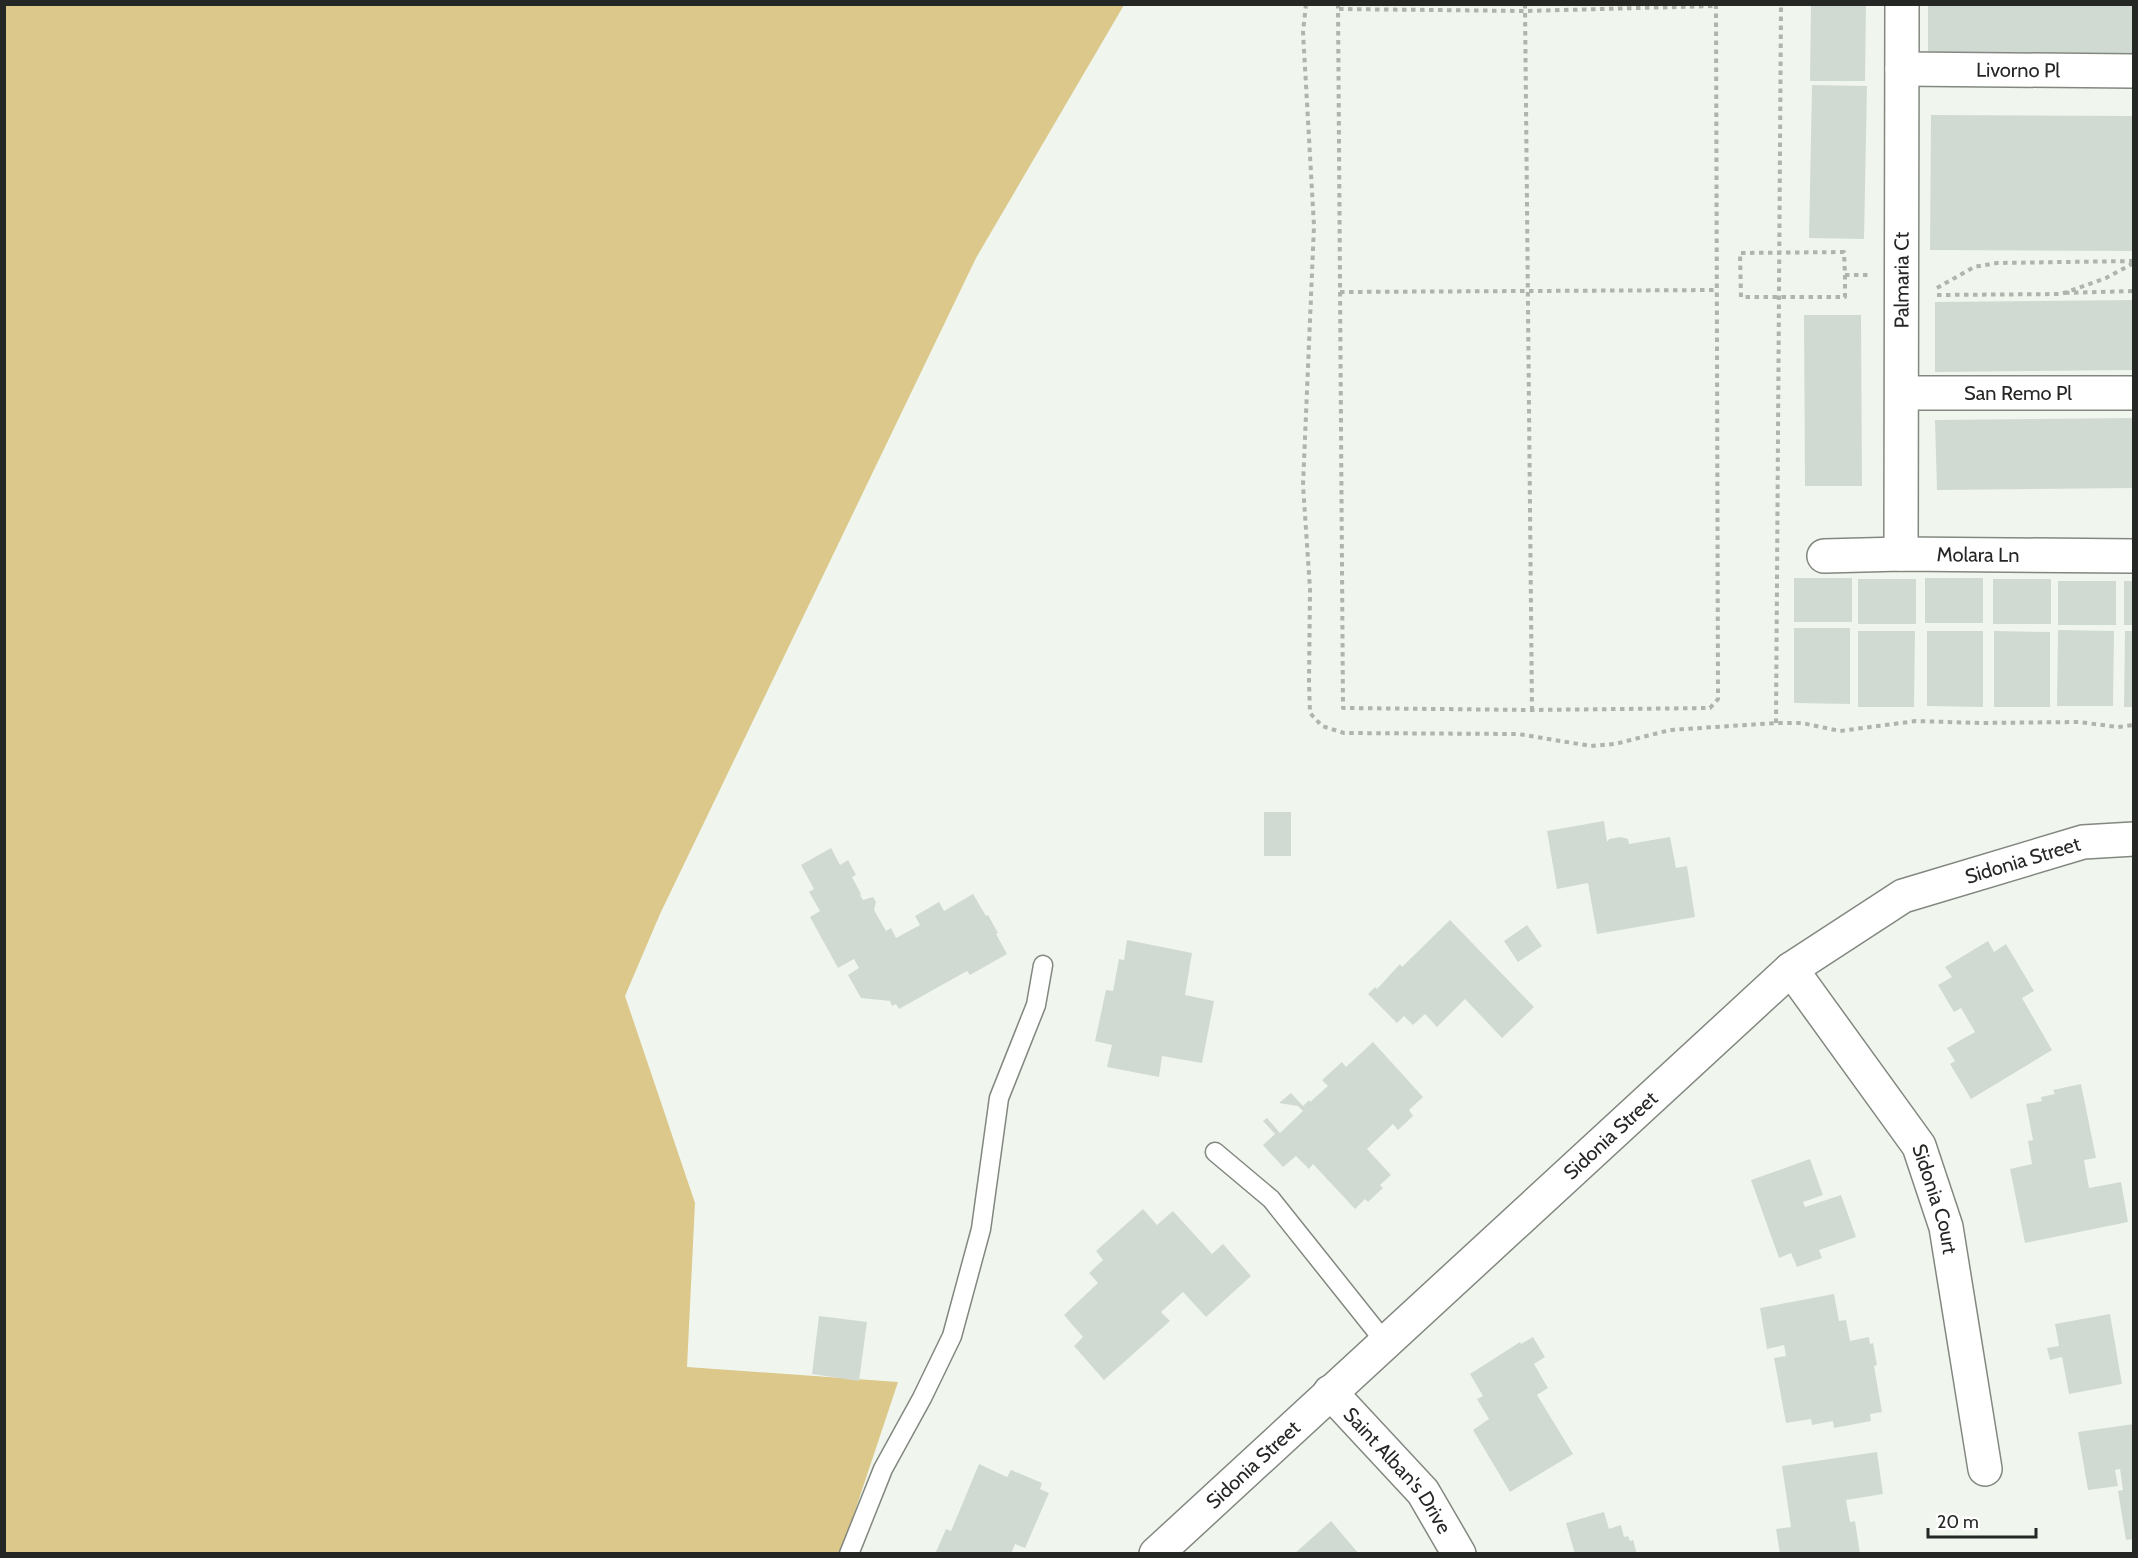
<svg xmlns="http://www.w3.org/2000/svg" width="2138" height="1558" viewBox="0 0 2138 1558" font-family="Cabin,sans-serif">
<rect width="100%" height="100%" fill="#f0f6ed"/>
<path fill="#dbc88a" d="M5 5H1124L976 258 660 914 625 996 695 1203 687 1367 898 1382 841 1553 5 1554Z"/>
<path fill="#d0dad3" d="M1811 4H1866L1865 81H1810Z
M1928 4H2134V55L1928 54Z
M1812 85 1867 86 1864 239 1809 238Z
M1931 115 2134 116V251L1930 250Z
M2134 300V370L1935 372V302Z
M1804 315H1861L1862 486H1805Z
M2134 418V488L1937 490 1935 420Z
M1794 578H1852V622H1794Z
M1925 578H1983V623H1925Z
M1858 579H1916V624H1858Z
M1993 579H2051V624H1993Z
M2058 581H2116V625H2058Z
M2124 581H2134V625H2124Z
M1794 628H1850V704L1794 703Z
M2058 630 2114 631 2113 706H2057Z
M1858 631H1915L1914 707H1858Z
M1927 631H1983V707L1927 706Z
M1994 631 2050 632V707H1994Z
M2125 631H2134V707H2124Z
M1264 812H1291V856H1264Z
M1604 821 1607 842 1609 839 1621 837 1628 839 1629 844 1670 837 1676 868 1687 866 1695 917 1597 934 1588 883 1557 889 1547 831Z
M831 848 840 865 848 860 856 875 852 877 861 894 860 895 863 900 873 897 876 902 874 910 886 931 891 928 896 938 920 925 915 916 939 902 944 911 973 894 986 916 988 915 998 933 996 934 1007 954 970 975 967 971 899 1009 896 1004 892 1006 890 1001 861 998 848 975 859 968 854 959 838 968 810 917 820 911 809 892 814 889 801 865Z
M1450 920 1534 1007 1502 1038 1465 999 1437 1027 1425 1014 1413 1025 1404 1016 1397 1023 1368 994 1375 987 1377 989 1400 964 1402 967Z
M1527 925 1542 946 1518 962 1504 941Z
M1127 940 1192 953 1185 995 1214 1001 1202 1063 1162 1056 1159 1077 1107 1067 1112 1045 1095 1041 1106 990 1113 991 1119 959 1124 960Z
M1988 941 1994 952 2006 944 2034 991 2022 998 2052 1050 1971 1099 1950 1064 1955 1061 1947 1048 1975 1032 1961 1008 1954 1012 1938 985 1952 977 1945 967Z
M1373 1042 1423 1097 1409 1110 1413 1116 1398 1130 1393 1124 1367 1149 1391 1175 1380 1185 1383 1188 1368 1202 1365 1199 1355 1209 1313 1164 1309 1169 1296 1156 1283 1167 1263 1145 1275 1134 1263 1121 1267 1118 1280 1133 1303 1111 1298 1106 1279 1103 1291 1093 1303 1106 1309 1100 1310 1102 1328 1086 1322 1080 1342 1062 1346 1067Z
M2081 1084 2096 1158 2084 1160 2089 1188 2121 1182 2128 1222 2025 1243 2010 1169 2032 1164 2028 1141 2033 1140 2026 1104 2042 1101 2041 1097 2055 1094 2053 1090Z
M1810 1159 1823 1195 1803 1202 1805 1207 1841 1195 1856 1237 1819 1250 1822 1258 1797 1267 1791 1253 1779 1258 1751 1180Z
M1143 1209 1157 1225 1173 1211 1212 1254 1223 1244 1251 1276 1206 1317 1183 1292 1161 1312 1170 1321 1104 1380 1074 1346 1083 1337 1064 1315 1098 1283 1089 1273 1103 1260 1096 1251Z
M1834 1294 1839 1321 1846 1320 1850 1341 1869 1337 1870 1344 1873 1343 1877 1365 1874 1366 1882 1412 1870 1414 1871 1421 1834 1428 1833 1421 1812 1425 1811 1419 1786 1423 1774 1358 1786 1356 1784 1345 1767 1349 1760 1308Z
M2110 1314 2122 1384 2069 1394 2062 1357 2050 1360 2047 1348 2059 1346 2055 1324Z
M819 1316 867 1322 859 1381 812 1374Z
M1533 1337 1545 1357 1534 1364 1548 1388 1537 1395 1573 1454 1510 1492 1473 1430 1489 1419 1477 1399 1483 1396 1470 1374 1520 1342 1521 1344Z
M2134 1424V1539L2126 1540 2118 1491 2123 1490 2120 1469 2115 1470 2118 1486 2088 1490 2078 1432Z
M1877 1452 1883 1494 1846 1500 1850 1522 1855 1521 1860 1554H1780L1776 1529 1791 1527 1782 1466Z
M979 1464 1007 1477 1011 1470 1042 1483 1040 1489 1049 1493 1025 1548 1015 1544 1011 1554H935L946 1529 951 1531Z
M1604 1512 1609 1529 1621 1525 1624 1537 1628 1536 1630 1541 1633 1540 1637 1554H1575L1566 1523Z
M1331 1521 1359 1554H1294Z"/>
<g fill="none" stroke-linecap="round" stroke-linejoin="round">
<g stroke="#82887f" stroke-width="21">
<path id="lane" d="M1215 1152 1271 1199 1385 1342
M849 1554 883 1469 922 1398 952 1336 981 1229 999 1098 1036 1005 1043 965"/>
</g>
<g stroke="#82887f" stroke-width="36">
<g id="street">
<path id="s1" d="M1902 69 2134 71"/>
<path id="s2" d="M1902 393H2134"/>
<path id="s3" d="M1901 554 1902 4"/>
<path id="s4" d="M1824 556 1901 554 2134 556"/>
<path id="s5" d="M1791 969 1919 1146 1946 1227 1985 1469"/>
<path id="s6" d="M1330 1392 1423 1492 1459 1554"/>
<path id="s7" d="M1156 1554 1791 969 1903 896 2083 842 2134 839"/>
</g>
</g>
<path stroke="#afb4ac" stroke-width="4" stroke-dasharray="4.5 4.5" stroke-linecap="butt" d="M1306 4 1303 32 1314 226 1303 485 1310 589 1309 682 1310 713 1322 726 1344 733 1518 734 1591 746 1615 744 1670 730 1776 723H1802L1840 731 1916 721 1979 723 2079 722 2118 727 2134 725
M1338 4 1343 708 1532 710 1710 708 1718 699 1716 4
M1525 4 1532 710
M1339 9 1525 11 1716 6
M1845 275V297H1741L1740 253 1844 252 1845 275H1868
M1937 288 1974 267 1997 263 2134 261
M1340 292 1717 290
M2065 293 2134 291
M1937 295 2061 294 2106 278 2134 263
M1776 723 1781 4"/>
<use href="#lane" stroke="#fff" stroke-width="18"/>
<use href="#street" stroke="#fff" stroke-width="33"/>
</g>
<g text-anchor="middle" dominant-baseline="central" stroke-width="4.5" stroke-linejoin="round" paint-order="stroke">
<g font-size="20" fill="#252724" stroke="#fff">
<text stroke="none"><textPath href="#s1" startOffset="116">Livorno Pl</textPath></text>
<text stroke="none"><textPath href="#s3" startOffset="274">Palmaria Ct</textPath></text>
<text stroke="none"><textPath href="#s2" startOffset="116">San Remo Pl</textPath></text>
<text stroke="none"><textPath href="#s4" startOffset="154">Molara Ln</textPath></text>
<text stroke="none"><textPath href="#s7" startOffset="1122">Sidonia Street</textPath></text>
<text stroke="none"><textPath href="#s7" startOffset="618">Sidonia Street</textPath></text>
<text stroke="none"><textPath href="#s5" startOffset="274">Sidonia Court</textPath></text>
<text stroke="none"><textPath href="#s7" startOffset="132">Sidonia Street</textPath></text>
<text stroke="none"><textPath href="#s6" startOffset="104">Saint Alban's Drive</textPath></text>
</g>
</g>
<rect width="2138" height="1558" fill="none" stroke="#252724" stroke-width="12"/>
<path d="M1928 1528v9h108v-9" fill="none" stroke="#252724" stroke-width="3"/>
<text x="1937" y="1528" font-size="18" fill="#252724" stroke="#ffffff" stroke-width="4.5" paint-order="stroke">20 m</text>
</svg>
